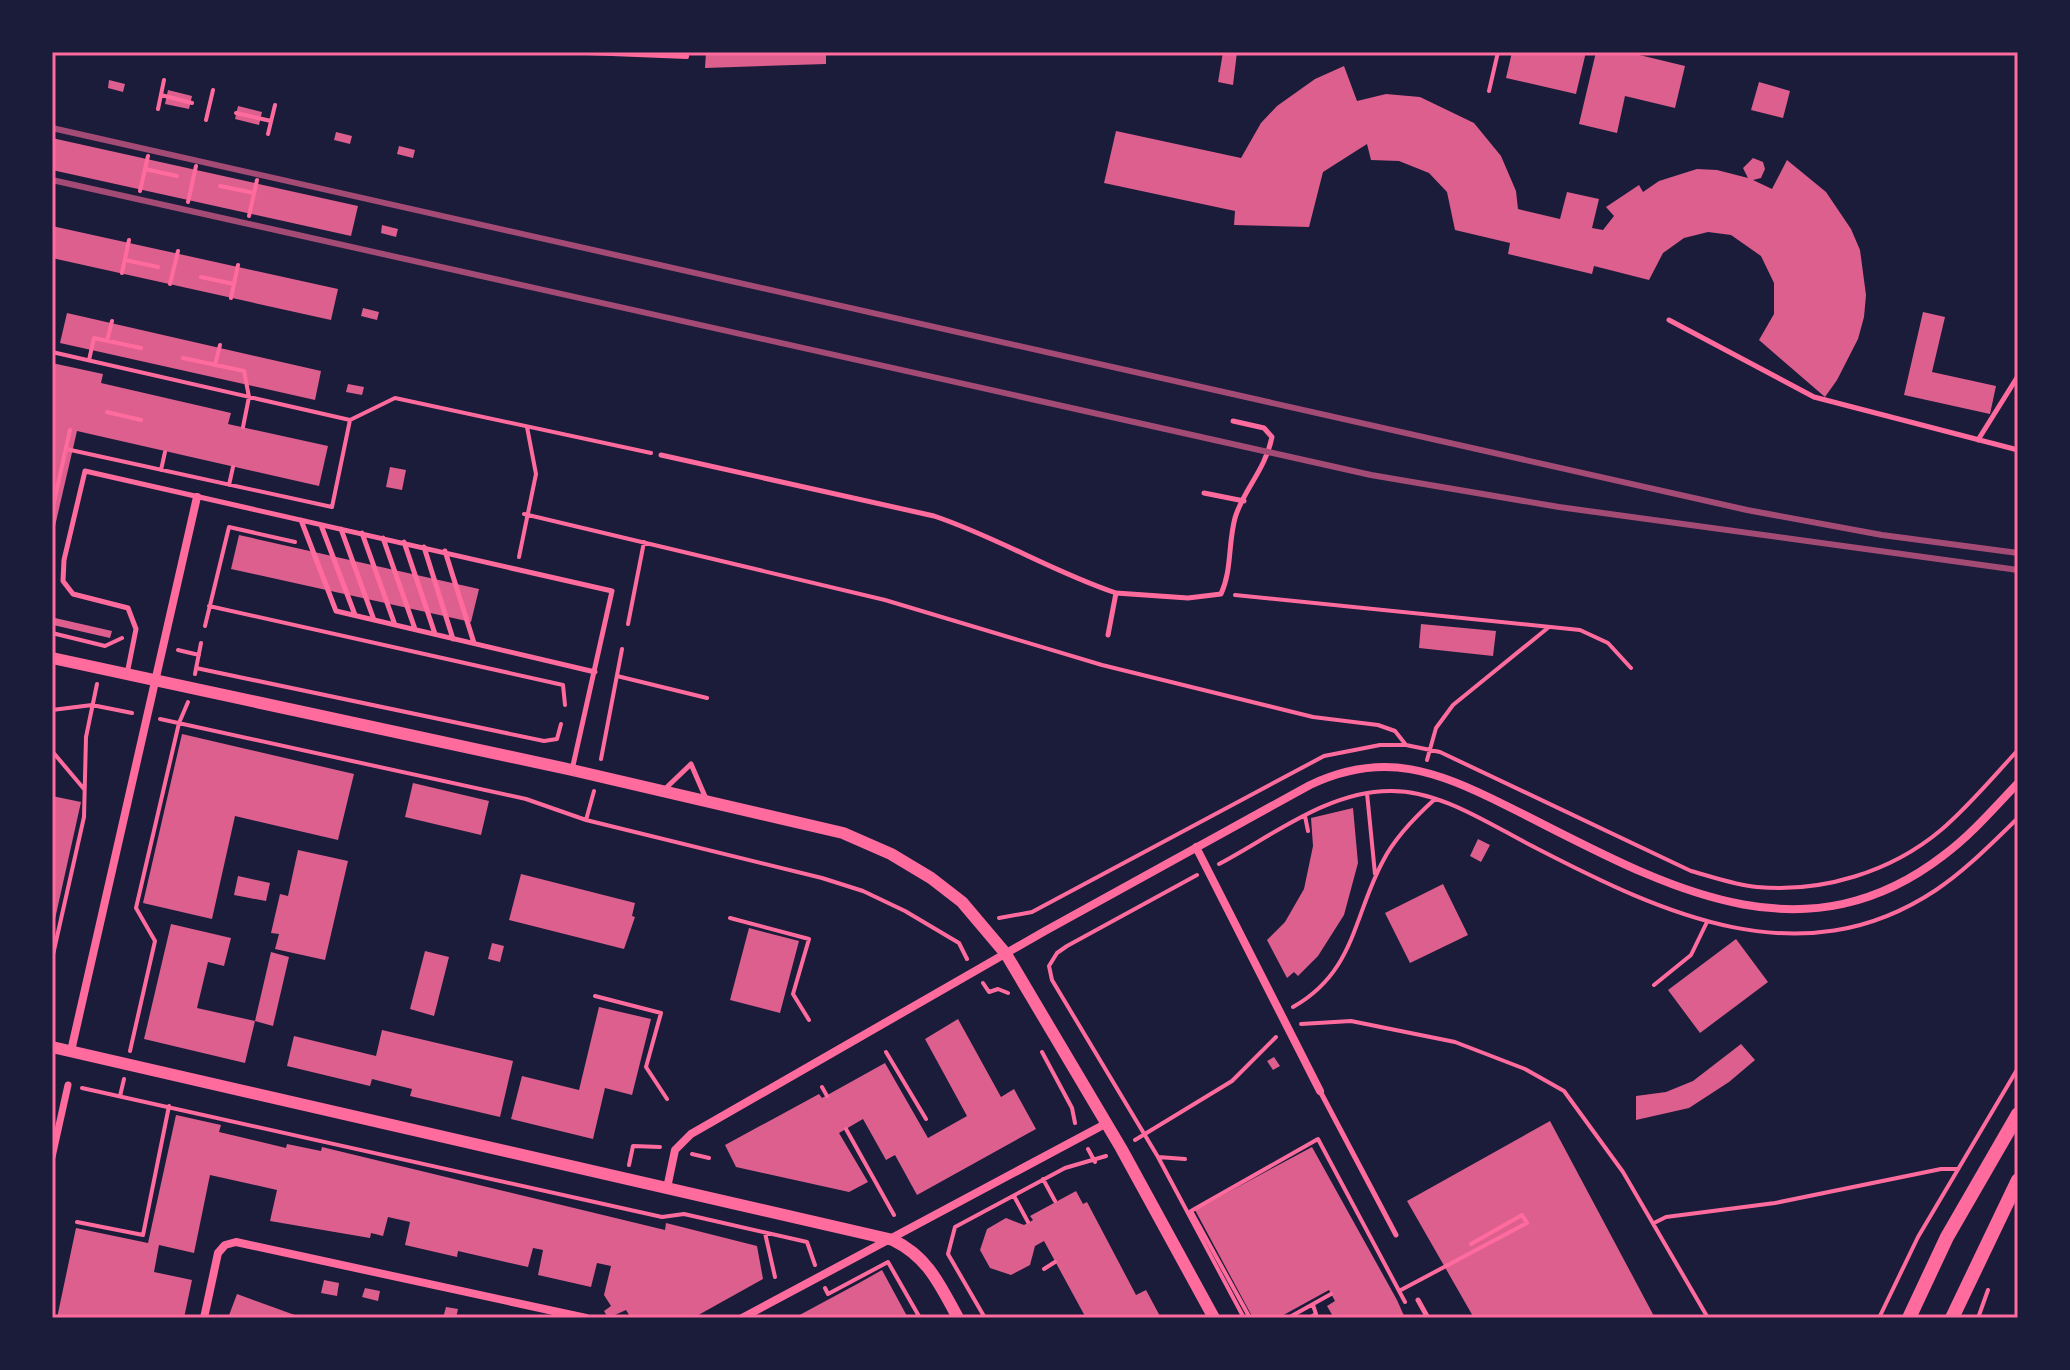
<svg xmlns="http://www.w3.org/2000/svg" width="2070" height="1370" viewBox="0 0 2070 1370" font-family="'Roboto Condensed',sans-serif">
<rect width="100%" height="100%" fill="#1b1b3a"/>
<path fill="#dd5f8e" d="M706 52H826V64L705 68Z
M1223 52H1237L1233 85 1218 82Z
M1512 52H1586L1576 94 1506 78Z
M1596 52H1627L1685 66 1675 108 1625 96 1617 133 1579 124Z
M1344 66 1357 101 1386 94 1420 97 1474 123 1501 156 1516 191 1518 209 1560 219 1567 192 1599 199 1592 228 1603 230 1614 216 1606 207 1639 185 1643 192 1659 181 1697 169 1717 170 1748 178 1743 168 1753 158 1763 162 1765 169 1761 178 1753 180 1772 189 1787 160 1826 192 1851 229 1860 250 1866 295 1864 317 1858 339 1837 380 1825 397 1759 340 1774 314V283L1761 256 1731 235 1708 232 1684 238 1663 253 1649 280 1594 266 1592 274 1508 254 1510 243 1455 230 1447 192 1429 173 1399 161 1371 160 1367 144 1323 172 1309 227 1234 225 1235 211 1104 183 1116 131 1241 158 1261 123 1277 106 1315 79Z
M109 80 125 84 123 92 108 88Z
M1759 82 1790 91 1783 118 1751 110Z
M168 90 192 96 189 109 165 104Z
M238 106 262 112 259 125 235 119Z
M336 132 352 136 350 144 334 140Z
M52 138 358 206 351 236 52 170Z
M399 146 415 150 413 158 397 154Z
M382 225 398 229 396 237 381 233Z
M52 226 338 289 331 320 52 258Z
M363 308 379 312 377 320 361 316Z
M1923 312 1945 317 1932 372 1996 386 1990 414 1904 395Z
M67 313 321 371 315 400 60 343Z
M52 363 103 374 101 383 231 413 228 424 328 446 319 486 77 431 55 526 52 525Z
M348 384 364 387 362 395 346 392Z
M390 467 406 470 402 490 386 487Z
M239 535 479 589 471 622 231 569Z
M55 618 112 631 110 638 53 625Z
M1421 624 1496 631 1493 656 1419 648Z
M182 734 354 774 338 840 235 816 212 919 143 903Z
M413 783 489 801 481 835 405 817Z
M52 796 81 802 53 928H52Z
M1353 808 1358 863 1344 915 1318 956 1298 976 1294 972 1287 978 1267 940 1285 922 1304 889 1313 846 1311 818Z
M1478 839 1490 845 1481 862 1470 856Z
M298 850 348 861 325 960 275 949 279 934 271 933 280 894 288 896Z
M521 874 635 903 632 916 635 917 624 949 509 920Z
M238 876 270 883 266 901 234 895Z
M1443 884 1468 935 1410 963 1385 913Z
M171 924 231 938 224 966 208 962 197 1008 255 1021 271 952 289 957 273 1026 255 1021 245 1063 144 1039Z
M749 928 799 941 780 1013 730 1000Z
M1736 939 1768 982 1700 1033 1668 990Z
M492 943 504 946 500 962 488 959Z
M425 951 449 957 434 1016 410 1009Z
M599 1007 651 1019 632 1095 605 1088 593 1139 511 1119 522 1076 579 1090Z
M958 1019 1001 1097 1014 1089 1036 1129 917 1195 895 1155 886 1160 863 1119 839 1133 868 1182 849 1192 736 1167 725 1145 819 1094 822 1098 885 1063 928 1138 967 1116 925 1039Z
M382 1030 513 1061 500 1117 410 1096 412 1089 372 1079 370 1086 287 1066 294 1036 376 1056Z
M1741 1044 1755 1060 1729 1082 1689 1108 1636 1120V1096L1666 1092 1693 1081Z
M1274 1057 1280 1066 1273 1070 1267 1061Z
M176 1115 221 1125 219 1132 286 1148 287 1144 321 1151 322 1147 665 1230 666 1223 757 1246 763 1279 693 1318H631L626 1310 608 1318 604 1311 611 1306 604 1295 611 1266 597 1263 591 1287 538 1275 543 1250 533 1248 528 1267 458 1251 457 1257 405 1245 410 1222 388 1217 383 1236 371 1233 370 1238 270 1221 277 1190 210 1175 194 1253 159 1245 154 1272 192 1280 184 1318H57L76 1228 148 1243Z
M1550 1121 1655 1318H1474L1407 1201Z
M1312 1147 1397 1300 1405 1318H1334L1327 1306 1335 1301 1329 1290 1278 1318H1253L1195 1210Z
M1076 1191 1083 1204 1087 1202 1136 1295 1146 1290 1161 1318H1086L1044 1241 1035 1246 1030 1265 1011 1275 990 1268 980 1250 987 1229 1006 1218 1024 1225 1033 1220 1030 1216Z
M882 1270 908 1318H794L859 1283Z
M324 1280 339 1283 337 1296 321 1293Z
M365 1288 380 1291 378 1301 362 1297Z
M237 1294 303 1318H228Z
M446 1307 458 1309 456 1318H443Z"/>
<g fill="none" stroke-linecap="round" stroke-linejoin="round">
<path stroke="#ff6b9d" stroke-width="4" d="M562 52 687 57V52
M1489 91 1498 52
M161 95 192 103
M158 109 164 80
M236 113 271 121
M206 120 213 90
M268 134 275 105
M145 169 177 176
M220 186 254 193
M140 191 148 156
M188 202 196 166
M249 216 257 180
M125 260 158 267
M122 273 129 240
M201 277 234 284
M170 284 178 251
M231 298 238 265
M107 341 112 321
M52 352 350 420 395 398 651 453
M183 358 244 371 249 397 243 427
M89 360 94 338 141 348
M215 365 220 345
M107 412 141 420
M66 449 332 507 350 420
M161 470 165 452
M229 485 233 467
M52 511 70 430
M524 514 885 600 1102 665 1313 717 1378 725 1395 731 1406 745
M519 557 536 474 527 427
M1235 595 1580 630 1608 643 1631 668
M209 606 563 685 565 705
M628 624 644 542
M205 626 229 527 295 542
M52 633 105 646 122 638
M178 650 199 655
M196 668 544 741 557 739 561 724
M195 674 201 643
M617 676 707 698
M52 710 92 705 132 713
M160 719 526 799 586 820 822 878 863 891 905 911 959 943 967 959
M52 751 84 789
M601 759 622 649
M1427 760 1436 728 1453 705 1549 627
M1367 793 1375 874
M1305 816 1308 831
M586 820 594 791
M1219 864C1272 836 1328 791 1390 791 1441 790 1492 826 1536 848 1662 913 1801 980 1936 890 1966 870 1992 843 2018 818
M1197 875 1067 946 1057 953 1049 966 1052 980 1158 1157 1244 1318
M730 918 809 939 793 994 809 1020
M999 918 1032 912 1324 756 1380 745H1406L1440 752 1691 871C1713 877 1735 885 1757 887 1822 893 1891 872 1941 830 1969 806 1993 777 2018 750
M52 959 84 817 86 737 97 684
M983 983 989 992 998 989 1008 993
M1654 985 1691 955 1706 924
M595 996 661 1013 646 1067 667 1099
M1293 1007C1355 972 1353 917 1383 861 1395 837 1415 817 1435 799
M1301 1024 1351 1021 1455 1042 1525 1069 1564 1091 1623 1172 1708 1318
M130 1051 155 941 136 908 179 723 188 702
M886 1052 926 1119
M1042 1052 1072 1108 1075 1123
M822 1087 827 1096
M82 1088 662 1217 684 1214 807 1242 815 1265
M120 1096 124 1079
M846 1129 894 1215
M1135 1140 1232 1081 1276 1037
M1088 1149 1095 1162
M692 1154 709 1158
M1158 1157 1185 1159
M629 1165 633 1146 660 1147
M1043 1179 1055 1201
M1014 1196 1028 1222
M77 1222 143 1235 169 1106
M1654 1223 1666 1217 1775 1203 1941 1169H1958
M765 1233 775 1277
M1044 1269 1055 1262
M825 1288 828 1294 888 1262 920 1318
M1399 1291 1527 1223 1522 1215 1471 1244
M985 1318 948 1254 955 1227 1065 1168 1106 1156
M1250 1318 1191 1211 1318 1139 1405 1302
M1288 1318 1331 1294
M1309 1318 1316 1314 1313 1305
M1879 1318 1918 1237 2018 1068
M1978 1318 1988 1290"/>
<path stroke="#ff6b9d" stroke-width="5" d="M1669 320 1814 397 2018 450
M1978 440 2018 376
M661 455 934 516C997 537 1053 572 1116 593L1108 635
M1204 493 1244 501
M301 520 336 611 595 672
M321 525 355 615
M341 529 374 620
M362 533 395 625
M383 538 415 629
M404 542 435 634
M424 547 453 639
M445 551 474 643
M1116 593 1188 598 1221 594C1232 570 1228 544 1235 518 1243 490 1265 471 1272 437L1264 428 1233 421
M127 674 136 629 128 608 73 594 63 581 64 560 85 471 612 591 572 770
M666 788 691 764 707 801
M1320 1091 1396 1235
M1418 1300 1428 1318"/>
<path stroke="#ff6b9d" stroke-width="7" d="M52 1157 68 1085"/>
<path stroke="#ff6b9d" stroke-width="8" d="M1196 847 1320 1091
M71 1051 197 497
M667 1188 675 1150 691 1134 1045 931 1310 785C1384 750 1437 771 1505 805 1647 875 1794 971 1944 855 1972 834 1994 808 2018 783
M204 1318 218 1253 225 1245 236 1242 586 1318
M742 1318 1107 1123"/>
<path stroke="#ff6b9d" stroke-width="12" d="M52 658 572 770 843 833 891 854 931 878 962 902 1006 954 1121 1148 1214 1318
M52 1047 893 1240C928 1257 940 1285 958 1318"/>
<path stroke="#ff6b9d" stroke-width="14" d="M1909 1318 1947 1237 2018 1114
M1952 1318 2018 1180"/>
<path stroke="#a44b75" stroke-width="6" d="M52 128 1747 510 1882 535 2018 553
M52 180 1371 475 1559 507 2018 570"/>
</g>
<rect width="2070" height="1370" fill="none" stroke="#1b1b3a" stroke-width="108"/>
<rect x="54" y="54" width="1962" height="1262" fill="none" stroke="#ff6b9d" stroke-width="3"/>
</svg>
